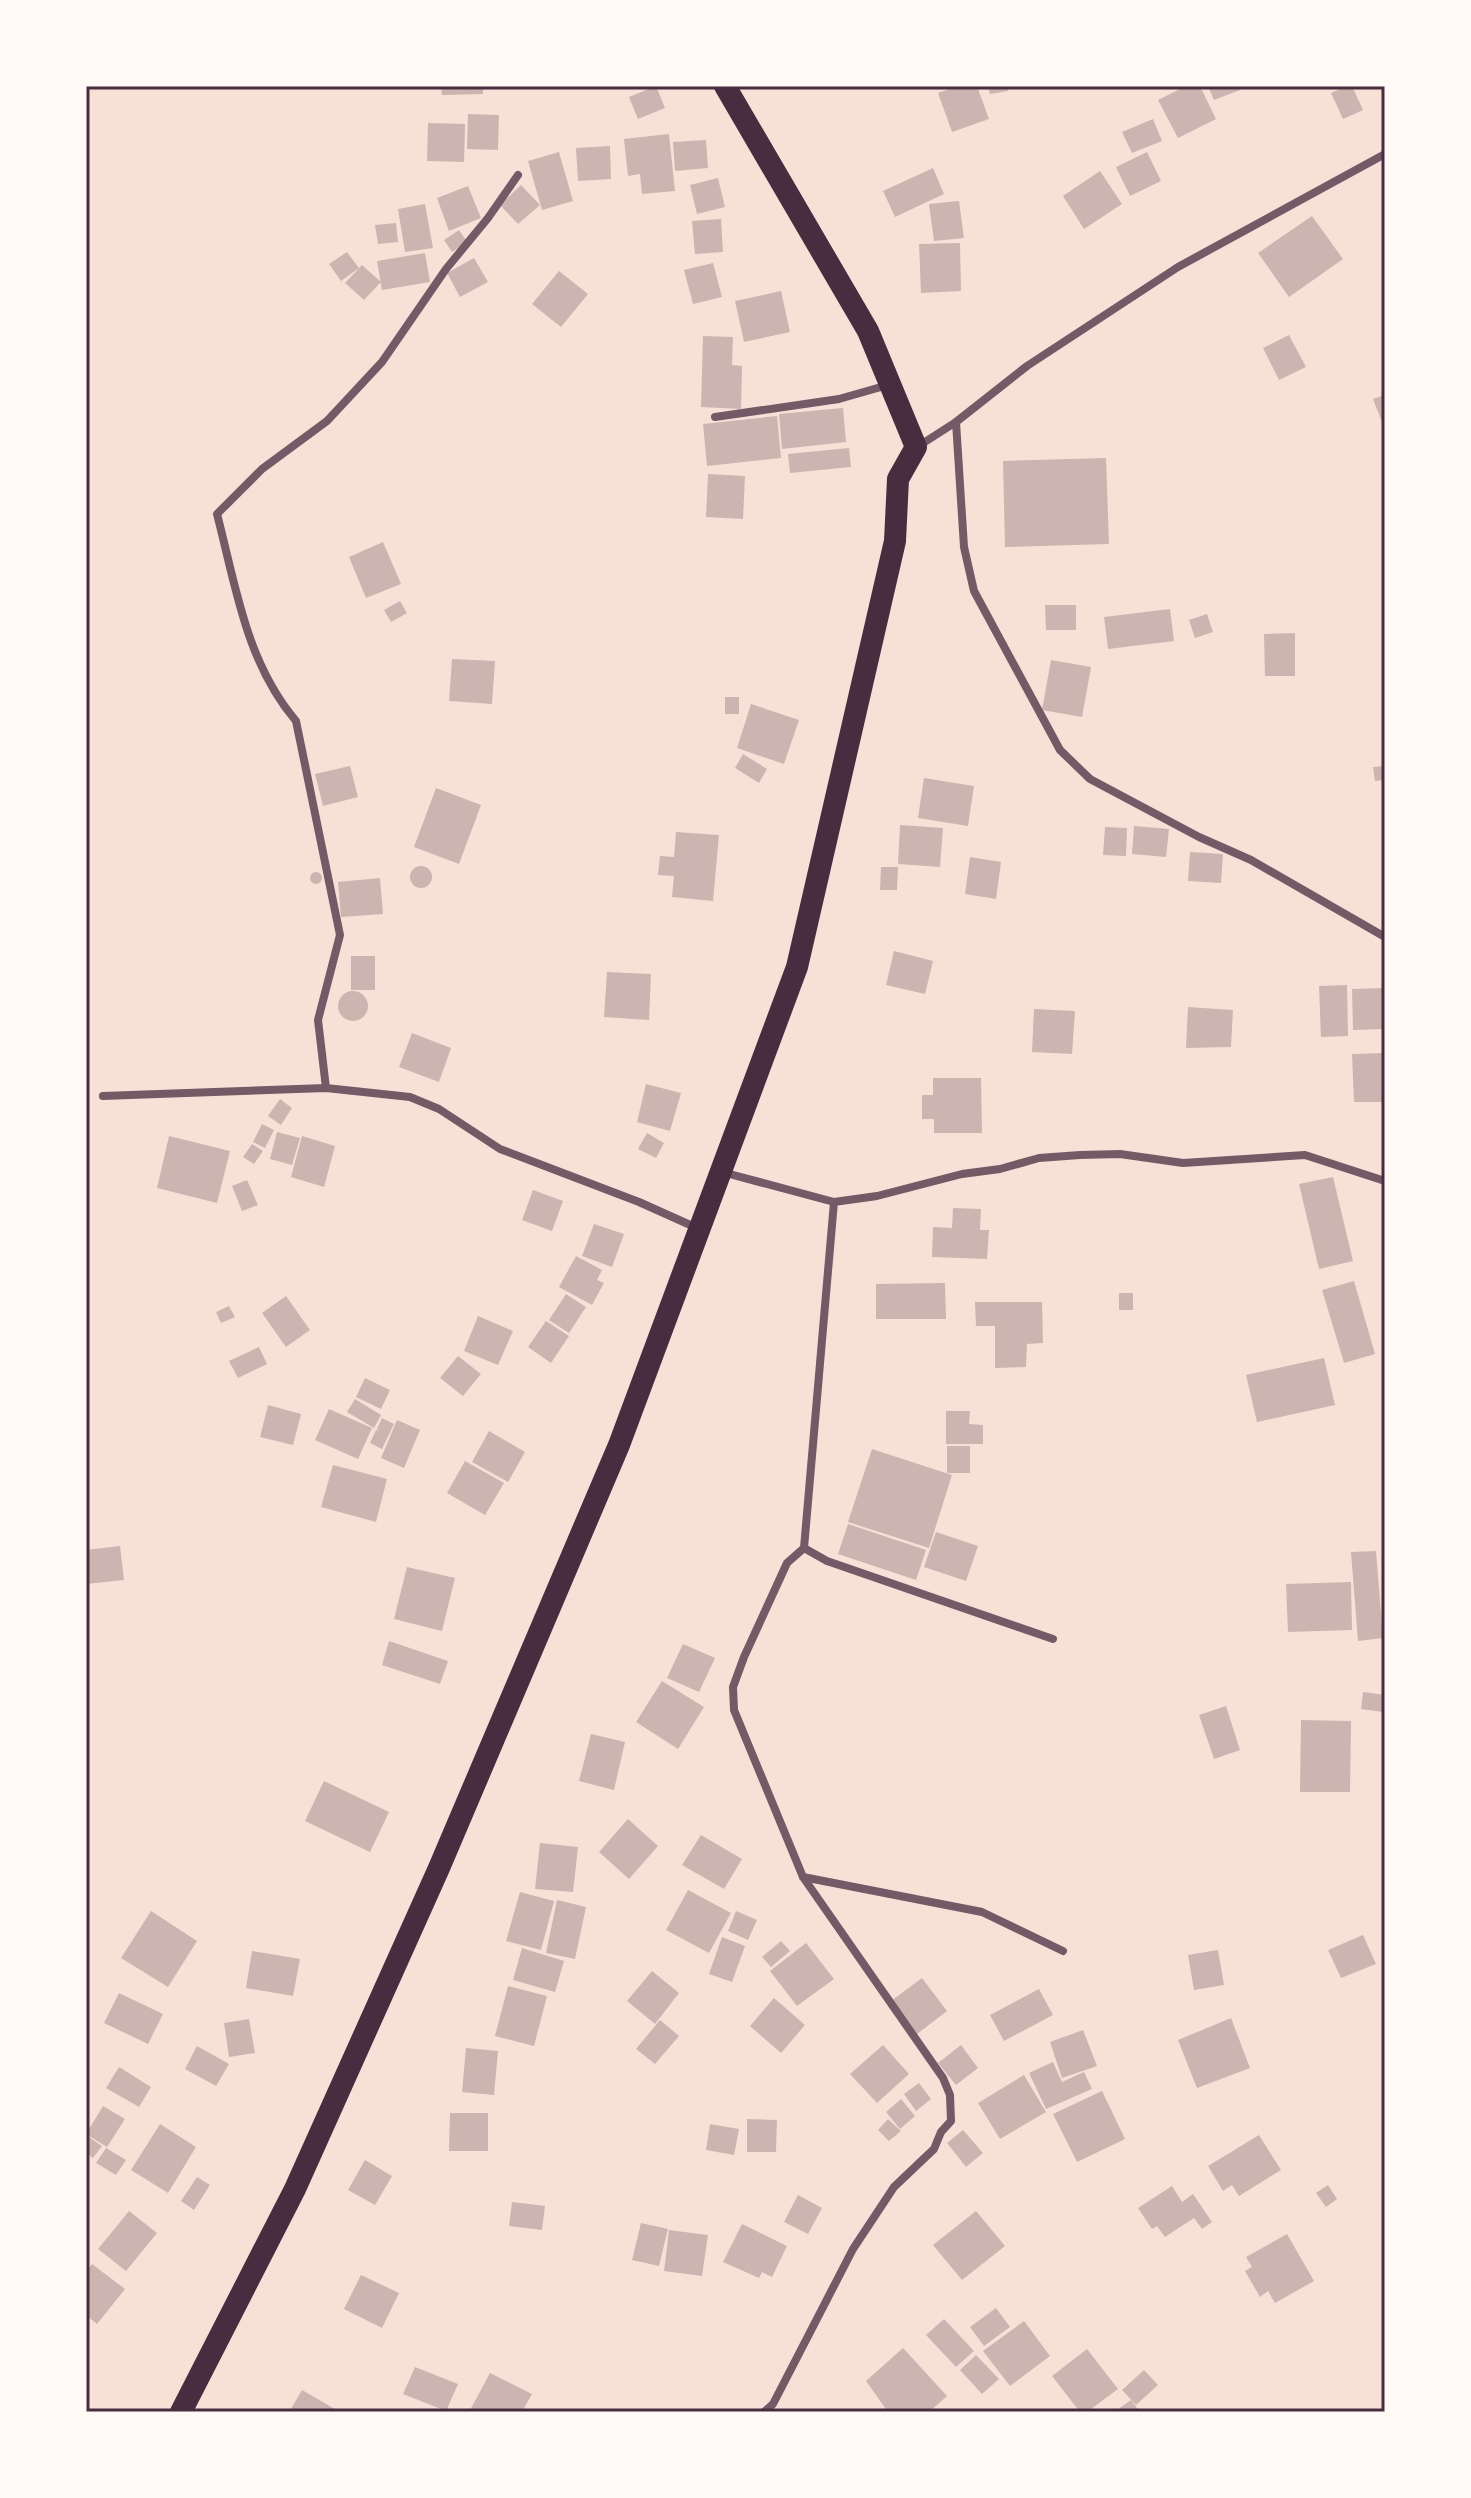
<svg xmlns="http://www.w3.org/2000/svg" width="1471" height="2498" viewBox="0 0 1471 2498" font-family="Ubuntu,sans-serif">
<rect width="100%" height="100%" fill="#f7e1d7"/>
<path fill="#ccb4b1" d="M441 86H483V94L442 95Z
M656 86 665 108 638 119 629 97Z
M958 86H977L989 119 952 132 938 93Z
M988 86H1007L1008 91 990 94Z
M1186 86H1200L1216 119 1178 138 1158 100Z
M1208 86H1238L1240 90 1214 100Z
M1347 86H1352L1363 110 1343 119 1331 93Z
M468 114 499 115 498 150 467 149Z
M1153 119 1162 141 1132 153 1122 132Z
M428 123 465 124 464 162 427 161Z
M669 134 675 191 642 194 640 174 628 176 624 139Z
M706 140 708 168 675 171 673 142Z
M610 146 611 179 578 181 576 148Z
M559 152 573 201 542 210 528 161Z
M1147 152 1161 181 1130 196 1116 167Z
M933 168 944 194 895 217 883 191Z
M1100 171 1122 204 1084 229 1063 196Z
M718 178 725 207 697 214 690 185Z
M521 185 540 205 518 224 500 205Z
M468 186 481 218 449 231 437 198Z
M959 201 964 238 934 241 929 204Z
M425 204 433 248 405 252 398 209Z
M1312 216 1343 259 1289 297 1258 253Z
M721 219 723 252 695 254 692 221Z
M396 223 398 242 378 244 375 225Z
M459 230 467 242 452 252 444 240Z
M960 243 961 291 921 293 919 244Z
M347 252 359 268 341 281 329 264Z
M425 253 430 282 382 290 377 261Z
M474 258 488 282 460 297 447 273Z
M713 263 722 297 693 304 684 270Z
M362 265 381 282 364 300 345 283Z
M559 271 588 294 561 327 532 304Z
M781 291 790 332 744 342 735 301Z
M1289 335 1306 367 1279 380 1263 348Z
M703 336 733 337 732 365 742 366 741 409 701 407Z
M1385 395V430L1373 399Z
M843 408 846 442 782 449 779 414Z
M777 416 781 458 707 466 703 424Z
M849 448 851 467 790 473 788 454Z
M1106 458 1109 544 1005 547 1003 461Z
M708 474 745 476 743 519 706 517Z
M383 542 401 584 366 598 349 557Z
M400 601 407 613 391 622 384 610Z
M1045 605H1076V630H1046Z
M1170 609 1174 641 1108 649 1104 617Z
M1207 614 1213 632 1195 638 1189 620Z
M1295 633V676H1265L1264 634Z
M452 659 495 661 492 704 449 701Z
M1051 660 1091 667 1082 717 1042 710Z
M725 697H739V714H725Z
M751 704 799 720 784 764 737 748Z
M743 754 767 769 759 783 735 768Z
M350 766 358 797 323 806 315 774Z
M1385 766V780L1375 781 1373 767Z
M924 778 974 786 968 826 918 818Z
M436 788 481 805 459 864 414 847Z
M900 825 943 828 940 867 898 864Z
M1134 826 1169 829 1166 857 1132 854Z
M1105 827 1127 828 1126 856 1103 855Z
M676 832 719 835 713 901 672 897 674 876 658 875 660 856 674 857Z
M1190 852 1223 854 1221 883 1188 881Z
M970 857 1001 862 996 899 965 894Z
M410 877a11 11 0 1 1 22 0a11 11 0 1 1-22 0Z
M881 867H898L897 890H880Z
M310 878a6 6 0 1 1 12 0a6 6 0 1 1-12 0Z
M380 878 383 914 341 917 338 882Z
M894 951 933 961 925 994 886 985Z
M351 956H375V990H351Z
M607 972 651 974 649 1020 604 1017Z
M1347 985 1348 1036 1321 1037 1319 986Z
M1385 988V1029L1353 1030 1352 989Z
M338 1006a15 15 0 1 1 30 0a15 15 0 1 1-30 0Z
M1188 1007 1233 1010 1231 1047 1186 1048Z
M1034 1009 1075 1011 1072 1054 1032 1052Z
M412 1033 451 1048 439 1082 399 1067Z
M1385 1053V1102H1354L1352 1054Z
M933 1078H981L982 1133H934V1119H922V1095H933Z
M646 1084 681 1093 670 1131 637 1122Z
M280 1099 292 1108 281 1125 268 1116Z
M262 1124 274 1130 265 1148 253 1142Z
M277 1132 300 1138 292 1165 270 1159Z
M647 1133 664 1143 656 1158 638 1149Z
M169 1136 230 1151 217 1203 157 1188Z
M302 1136 335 1146 324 1187 291 1177Z
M252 1144 263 1151 254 1164 243 1157Z
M1333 1177 1353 1261 1319 1269 1299 1184Z
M247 1180 258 1205 242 1211 232 1186Z
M533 1190 563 1201 552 1231 522 1220Z
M953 1208 981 1209 980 1230H989L987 1259 932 1257 933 1227 952 1228Z
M594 1224 624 1234 612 1267 582 1256Z
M576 1256 602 1270 597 1280 604 1283 592 1305 559 1287Z
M1354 1281 1375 1354 1344 1363 1322 1290Z
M945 1283 946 1319H876V1284Z
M1119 1293H1133V1310H1119Z
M566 1294 586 1307 569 1333 549 1320Z
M286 1296 310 1330 286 1347 262 1313Z
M975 1302H1042L1043 1343 1027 1344 1026 1367 995 1368V1326H976Z
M229 1306 235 1317 221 1323 216 1312Z
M478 1316 513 1331 498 1365 464 1351Z
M546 1321 569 1336 551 1363 528 1347Z
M259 1347 267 1364 238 1378 229 1361Z
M458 1356 481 1374 463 1396 440 1378Z
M1324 1358 1335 1405 1257 1422 1246 1375Z
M365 1378 390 1390 381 1409 356 1397Z
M355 1399 381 1415 374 1428 347 1412Z
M268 1405 301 1414 293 1445 260 1437Z
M329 1409 372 1428 358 1459 315 1440Z
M946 1411H970L969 1424 983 1425V1444H946Z
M382 1418 394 1424 382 1449 370 1443 376 1430 379 1431 377 1429Z
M397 1420 420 1430 404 1468 381 1458Z
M489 1431 525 1452 508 1482 472 1462Z
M947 1446H970V1473H947Z
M872 1449 952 1475 929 1548 848 1522Z
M465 1461 504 1483 485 1515 447 1493Z
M333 1465 387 1479 376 1522 321 1507Z
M848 1524 926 1550 916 1580 838 1554Z
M936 1532 978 1546 966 1581 924 1567Z
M120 1546 124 1580 86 1584V1550Z
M1376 1551 1383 1638 1358 1641 1351 1552Z
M407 1567 455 1578 442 1631 394 1619Z
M1351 1582 1352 1630 1288 1632 1286 1584Z
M389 1641 448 1661 440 1684 382 1665Z
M683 1644 715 1658 699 1692 667 1678Z
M662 1681 704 1707 678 1749 636 1722Z
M1363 1692 1385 1695 1383 1712 1361 1709Z
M1226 1706 1240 1750 1214 1759 1199 1715Z
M1301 1720 1351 1721 1350 1792H1300Z
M591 1734 625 1742 614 1790 579 1781Z
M324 1781 389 1812 370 1852 305 1821Z
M628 1819 658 1846 629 1879 599 1852Z
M701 1835 742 1859 724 1889 682 1865Z
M540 1843 578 1847 573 1892 535 1889Z
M688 1890 731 1913 709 1953 666 1930Z
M520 1892 554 1901 541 1950 506 1941Z
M557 1900 586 1907 575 1959 546 1953Z
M151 1911 197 1941 168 1987 121 1958Z
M736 1911 757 1920 748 1940 728 1931Z
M1363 1935 1376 1964 1341 1978 1328 1950Z
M722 1937 745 1946 732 1982 709 1974Z
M781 1941 790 1951 771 1967 762 1957Z
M806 1943 834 1979 797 2006 770 1971Z
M522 1948 564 1961 555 1992 513 1980Z
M1218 1950 1224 1985 1194 1990 1188 1955Z
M252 1951 300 1959 293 1996 246 1988Z
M652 1971 679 1993 655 2024 627 2001Z
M922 1978 947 2011 917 2034 891 2001Z
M508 1986 547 1996 534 2046 495 2036Z
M1039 1989 1053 2015 1004 2041 990 2015Z
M119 1993 163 2014 148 2044 104 2023Z
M774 1998 805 2025 781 2053 750 2026Z
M1231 2018 1250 2068 1197 2088 1178 2040Z
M249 2019 255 2053 229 2057 224 2023Z
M660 2020 679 2036 655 2064 636 2049Z
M1083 2030 1097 2066 1062 2078 1050 2042Z
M883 2045 909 2074 877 2103 850 2074Z
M961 2045 978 2068 956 2085 938 2063Z
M197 2046 229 2064 216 2086 185 2069Z
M466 2048 498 2051 494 2095 462 2092Z
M1053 2062 1062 2082 1084 2072 1092 2089 1046 2109 1029 2073Z
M119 2067 151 2087 139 2107 106 2088Z
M1024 2075 1046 2112 1000 2139 978 2103Z
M919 2083 931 2099 916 2111 904 2094Z
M1102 2091 1125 2139 1077 2162 1053 2114Z
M901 2099 915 2116 900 2129 886 2112Z
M103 2106 125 2119 107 2147 86 2134Z
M450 2113H488V2151H449Z
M747 2119 777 2120 776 2152H747Z
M888 2119 901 2131 889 2141 878 2130Z
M160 2124 196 2147 168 2193 131 2170Z
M710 2124 739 2129 734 2155 706 2150Z
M963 2130 983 2153 966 2167 947 2143Z
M1259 2135 1281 2170 1239 2196 1232 2185 1223 2191 1208 2166Z
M89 2137 102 2146 93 2158 86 2153Z
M106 2148 126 2160 116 2175 96 2163Z
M365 2160 392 2176 375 2205 348 2190Z
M197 2177 210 2185 194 2210 181 2201Z
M1328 2185 1337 2199 1326 2207 1316 2193Z
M1172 2186 1182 2202 1193 2194 1212 2222 1202 2229 1194 2218 1165 2237 1157 2226 1152 2229 1138 2208Z
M798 2195 822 2208 808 2234 784 2222Z
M512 2202 545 2206 542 2230 509 2226Z
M129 2211 157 2233 126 2271 98 2249Z
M976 2211 1005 2246 962 2280 933 2245Z
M641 2223 668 2229 659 2266 632 2260Z
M742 2224 787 2246 772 2277 762 2272 759 2278 723 2262Z
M669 2230 708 2235 702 2276 664 2271Z
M1287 2234 1314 2281 1275 2303 1268 2291 1260 2297 1245 2271 1252 2267 1246 2257Z
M92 2264 125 2289 97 2324 86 2315V2271Z
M361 2275 399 2293 382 2328 344 2309Z
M996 2308 1010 2327 984 2346 970 2327Z
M944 2319 974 2351 956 2367 926 2335Z
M1024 2321 1050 2356 1010 2386 983 2351Z
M903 2348 947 2396 929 2412H888L866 2381Z
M1087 2349 1118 2389 1087 2412H1080L1052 2376Z
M976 2355 999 2379 982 2394 960 2370Z
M415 2367 458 2384 446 2411 403 2394Z
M1144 2370 1158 2385 1136 2405 1122 2390Z
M490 2373 532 2394 522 2412H469Z
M302 2390 340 2412H289Z
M1131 2400 1140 2412H1114Z"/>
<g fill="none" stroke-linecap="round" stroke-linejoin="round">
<path stroke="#755966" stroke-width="8" d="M715 417 839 399 888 385
M956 422 964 547 974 591 1060 750 1090 779 1199 837 1251 860 1385 937
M917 447 956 422 1027 366 1178 267 1385 154
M326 1088 318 1020 340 935 296 721C246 662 236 587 217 514L262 469 327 421 382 362 446 269 488 218 518 175
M103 1096 326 1088 410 1097 439 1109 500 1149 639 1202 697 1228
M722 1172 834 1202 804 1548
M834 1202 877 1196 962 1174 1000 1169 1039 1158 1080 1155 1120 1154 1183 1163 1305 1155 1385 1181
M803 1877 982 1912 1063 1951
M764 2412 773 2404 853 2249 894 2187 934 2149 941 2132 951 2121 950 2095 943 2078 803 1877 734 1710 733 1687 744 1657 787 1563 804 1548 827 1561 1053 1639"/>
<path stroke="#4a2c40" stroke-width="22" d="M181 2412 295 2189 439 1868 619 1445 797 967 895 541 898 479 916 447 868 331 725 86"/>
</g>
<rect width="1471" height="2498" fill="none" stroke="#fffaf5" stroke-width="176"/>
<rect x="88" y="88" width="1295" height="2322" fill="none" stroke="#4a2c40" stroke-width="3"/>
</svg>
